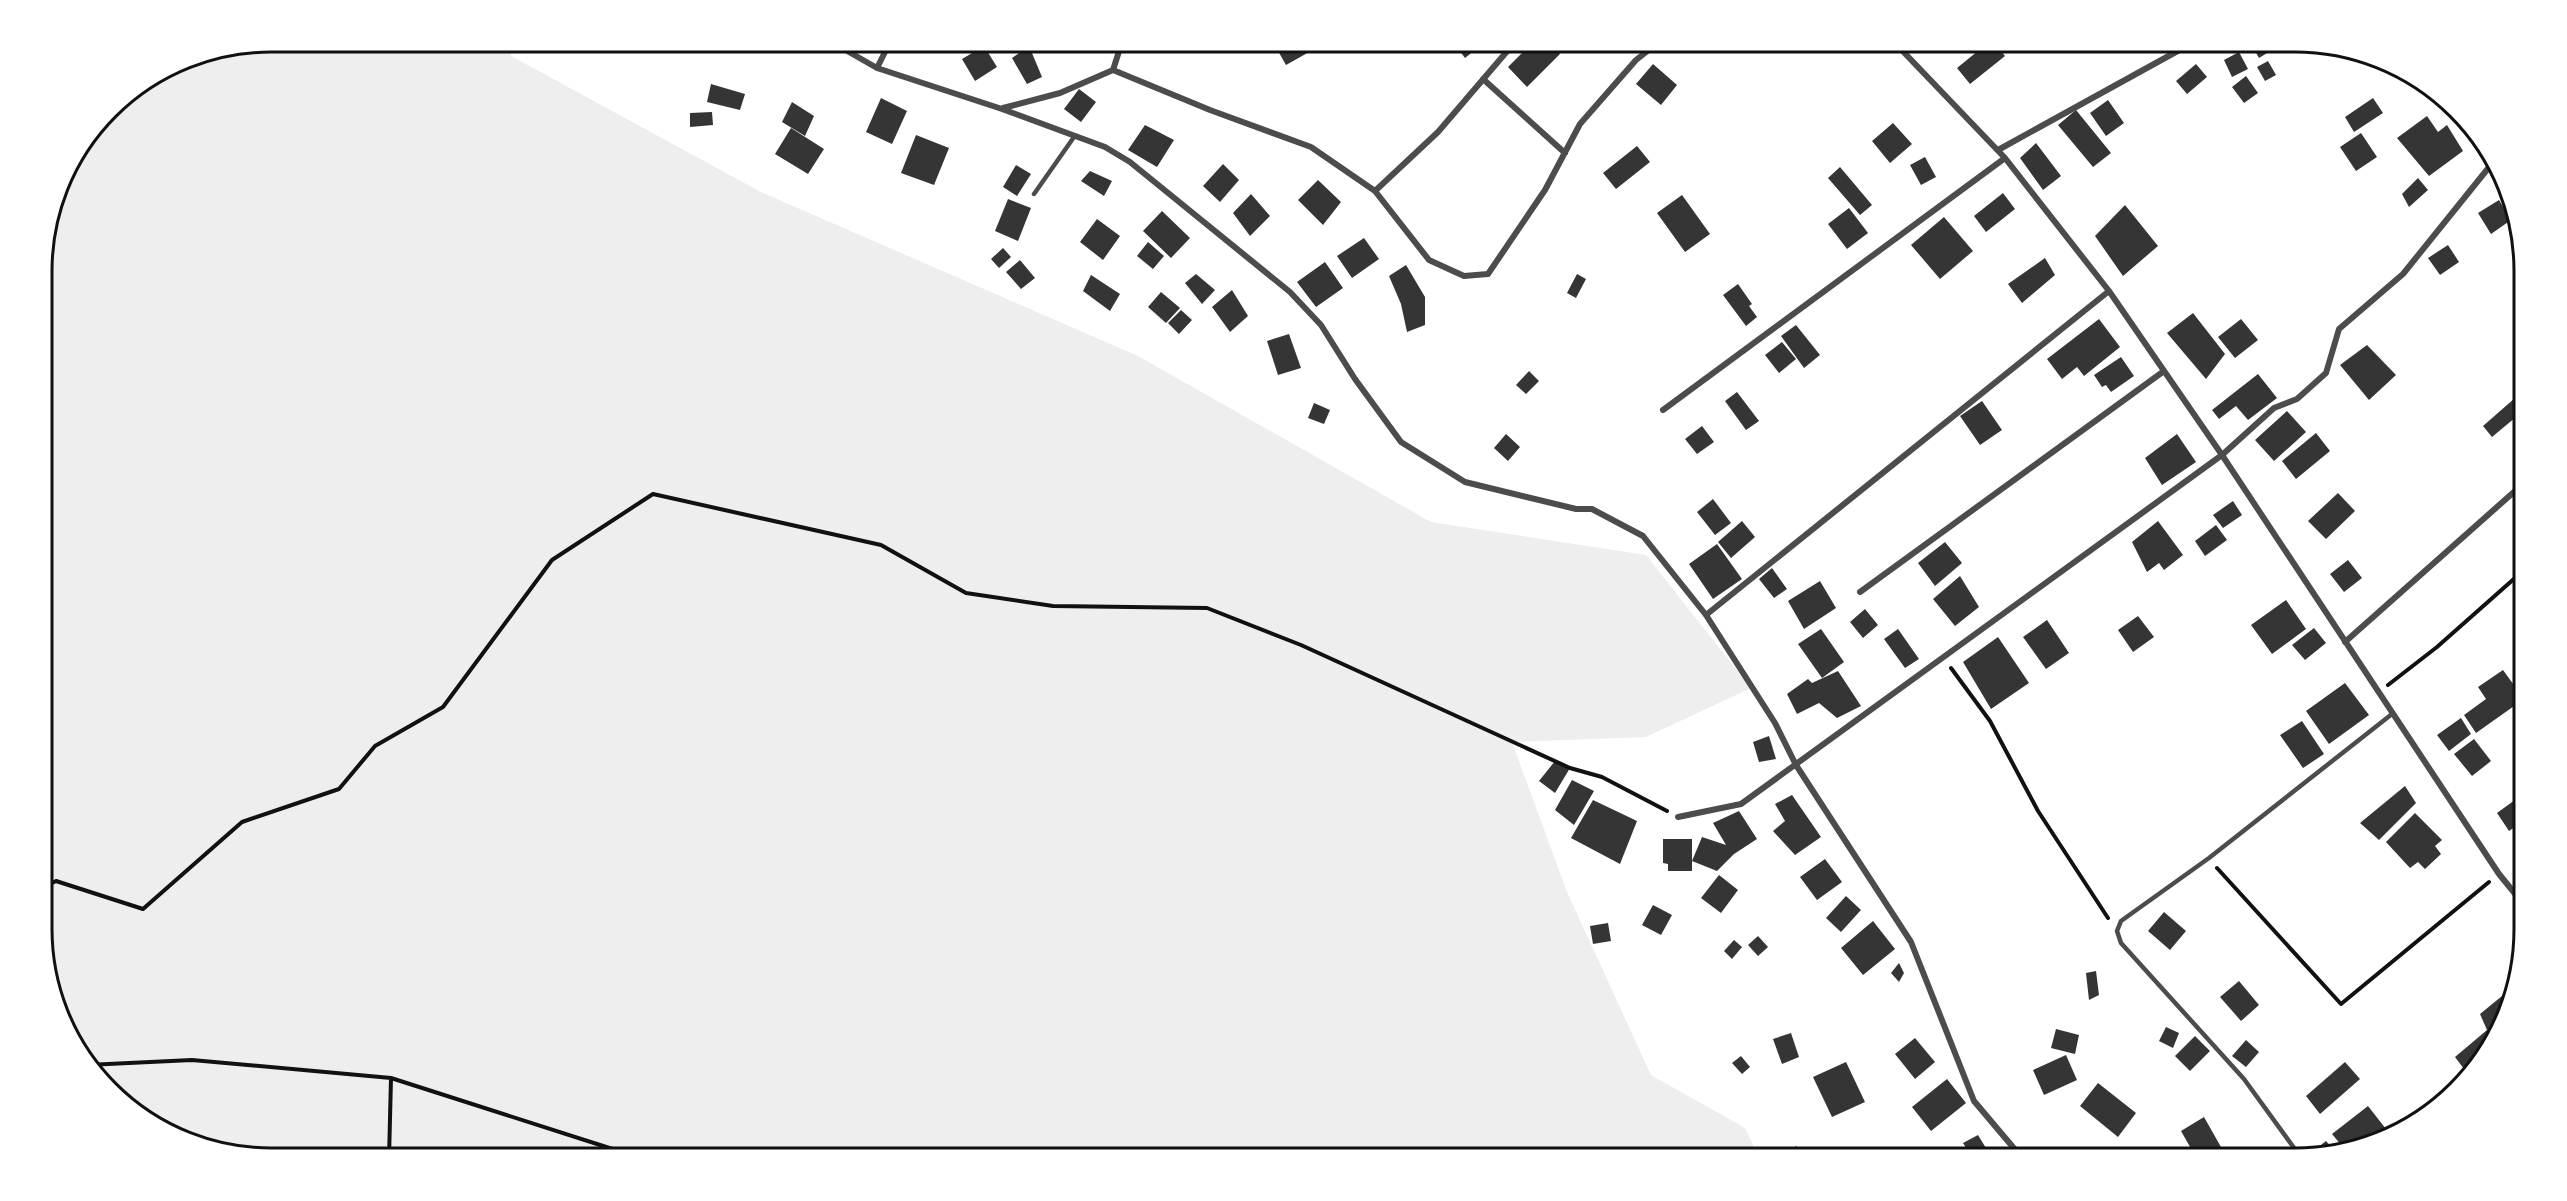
<svg xmlns="http://www.w3.org/2000/svg" width="2567" height="1201" viewBox="0 0 2567 1201" font-family="'Source Sans 3',sans-serif">
<rect width="100%" height="100%" fill="#fff"/>
<path fill="#eee" d="M272 42H508L511 56 761 192 1138 356 1431 522 1646 555 1751 688 1646 737 1512 742 1567 892 1651 1075 1745 1128 1760 1159H272L183 1141 132 1111 89 1069 59 1017 44 960 43 256 66 170 120 99 184 59Z"/>
<path fill="#353535" d="M1273 42H1327L1286 65Z
M1453 42H1485L1465 58Z
M1533 42H1549L1560 54 1527 87 1508 67Z
M1619 42H1635L1624 49Z
M1989 42H1994L2005 56 1970 84 1957 68Z
M2250 42H2281L2282 44 2259 58Z
M984 46 997 67 975 81 962 59Z
M1029 46 1042 77 1027 84 1012 58Z
M2239 52 2248 69 2232 77 2224 60Z
M2268 61 2276 75 2265 81 2257 67Z
M1653 64 1677 85 1661 105 1636 84Z
M2196 64 2207 77 2187 94 2176 81Z
M2246 76 2258 93 2244 103 2232 87Z
M711 84 745 94 740 110 707 102Z
M1079 89 1096 102 1081 122 1064 109Z
M881 98 907 111 892 144 866 132Z
M2373 98 2383 113 2354 132 2345 117Z
M2108 100 2124 123 2106 136 2090 113Z
M792 102 814 116 805 136 782 122Z
M2076 110 2111 153 2093 167 2058 125Z
M712 112 713 125 690 127V113Z
M2427 116 2438 132 2447 125 2463 151 2429 176 2397 138Z
M1893 123 1912 144 1890 163 1872 141Z
M1145 125 1174 140 1157 167 1128 150Z
M791 128 824 149 808 174 775 154Z
M2361 133 2377 157 2356 171 2340 147Z
M916 135 949 148 934 185 901 173Z
M2036 143 2061 176 2043 190 2020 158Z
M1637 146 1650 162 1616 189 1603 173Z
M1925 157 1936 177 1921 185 1910 165Z
M1223 164 1239 180 1220 202 1203 186Z
M1016 165 1031 174 1017 196 1003 187Z
M1840 167 1872 205 1860 215 1828 178Z
M1090 171 1112 181 1104 196 1081 181Z
M2418 178 2428 190 2409 207 2402 194Z
M1318 180 1341 202 1323 225 1298 200Z
M2509 188 2513 206 2503 193Z
M2003 193 2015 209 1986 232 1974 216Z
M1251 194 1270 216 1250 236 1233 213Z
M1682 195 1710 234 1685 252 1657 213Z
M1008 199 1031 208 1018 241 995 231Z
M2499 200 2511 220 2491 234 2478 213Z
M2125 205 2158 246 2123 276 2095 236Z
M1849 208 1868 233 1847 249 1828 224Z
M1162 211 1190 238 1171 258 1143 231Z
M1944 217 1973 251 1940 279 1911 245Z
M1097 219 1120 236 1103 260 1080 242Z
M1364 238 1379 259 1352 278 1337 256Z
M1148 242 1164 256 1153 269 1137 256Z
M2448 245 2459 262 2440 275 2428 258Z
M1003 248 1011 257 999 268 991 259Z
M2045 258 2055 275 2022 303 2008 284Z
M1020 260 1035 278 1021 289 1006 272Z
M1325 262 1343 288 1316 307 1297 282Z
M1406 265 1425 297V325L1407 332 1401 304 1389 276Z
M1196 274 1215 290 1202 304 1185 283Z
M1577 274 1586 279 1576 298 1567 293Z
M1091 275 1120 294 1110 311 1083 291Z
M1738 284 1752 304 1749 306 1757 317 1746 326 1723 295Z
M1232 290 1248 316 1230 332 1212 307Z
M1161 292 1180 308 1166 323 1148 307Z
M1181 310 1192 320 1179 334 1168 323Z
M2193 313 2225 354 2206 379 2167 333Z
M2099 319 2120 347 2084 376 2077 367 2062 379 2047 359Z
M2241 319 2258 340 2235 358 2218 337Z
M1796 325 1820 355 1804 368 1781 336Z
M1289 334 1301 368 1278 375 1267 341Z
M1782 342 1796 359 1779 373 1765 355Z
M2367 345 2396 375 2369 400 2340 365Z
M2121 357 2134 376 2111 392 2106 385 2102 387 2094 375Z
M1529 371 1539 381 1526 394 1516 385Z
M2258 374 2277 398 2248 420 2236 406 2219 419 2212 410Z
M2523 391 2524 425 2516 417 2492 437 2483 426Z
M1737 392 1759 421 1746 430 1725 401Z
M1982 401 2002 430 1980 445 1960 416Z
M1314 403 1330 410 1324 424 1308 418Z
M2287 411 2306 432 2274 461 2255 440Z
M1702 426 1714 442 1697 454 1685 439Z
M2316 433 2330 451 2296 479 2282 461Z
M1506 434 1520 447 1508 461 1494 448Z
M2177 434 2196 462 2162 485 2145 458Z
M2338 493 2355 511 2326 539 2308 521Z
M1713 499 1731 523 1715 535 1697 512Z
M2233 501 2242 515 2223 528 2213 515Z
M1742 521 1755 537 1731 558 1718 542Z
M2158 521 2183 555 2164 570 2159 563 2147 572 2132 542Z
M2216 525 2227 540 2205 556 2195 541Z
M1945 542 1962 563 1935 586 1918 563Z
M1717 544 1742 579 1713 599 1689 564Z
M2348 560 2362 578 2344 592 2330 574Z
M1772 568 1787 589 1774 598 1759 579Z
M1960 576 1979 607 1955 626 1933 599Z
M1820 581 1836 608 1804 629 1788 601Z
M2286 600 2306 629 2272 654 2251 625Z
M1865 609 1878 625 1863 638 1850 622Z
M2138 616 2154 637 2133 652 2118 630Z
M2047 620 2069 653 2046 669 2023 637Z
M2314 628 2326 643 2305 660 2292 645Z
M1821 629 1844 662 1822 678 1798 644Z
M1898 629 1919 659 1905 668 1884 639Z
M1998 637 2029 683 1991 709 1963 662Z
M2503 670 2524 699 2476 733 2464 715 2486 699 2478 687Z
M1838 671 1861 706 1837 718 1819 703 1797 714 1787 694 1808 679 1812 683Z
M2345 683 2369 715 2329 744 2306 711Z
M2461 718 2471 734 2449 751 2437 735Z
M2302 721 2324 754 2303 768 2280 735Z
M1769 736 1776 759 1759 762 1753 742Z
M2474 739 2491 761 2472 776 2454 754Z
M1555 761 1570 768 1555 793 1539 781Z
M1572 780 1594 791 1574 825 1555 810Z
M2405 786 2416 803 2379 840 2360 823Z
M1792 795 1821 837 1795 855 1773 831 1785 821 1775 804Z
M2519 797 2525 803V820L2509 831 2497 813Z
M1593 800 1637 821 1620 864 1571 838Z
M1739 811 1757 839 1734 854 1717 871 1692 861V871H1668V864L1663 863V839H1692V861L1702 837 1726 845 1713 823Z
M2415 813 2442 840 2435 846 2441 854 2425 869 2418 862 2410 868 2386 842Z
M1825 859 1842 882 1817 900 1800 877Z
M1719 875 1738 890 1721 913 1701 898Z
M1846 896 1861 910 1841 932 1826 918Z
M1653 905 1672 915 1661 935 1642 925Z
M2164 912 2186 931 2170 950 2148 931Z
M1873 921 1895 949 1863 975 1841 948Z
M1608 923 1611 941 1593 944 1590 926Z
M1758 936 1768 947 1758 956 1748 945Z
M1734 940 1742 947 1732 959 1724 951Z
M1899 963 1904 973 1899 982 1891 973Z
M2096 971 2099 995 2089 1000 2086 973Z
M2239 981 2259 1005 2241 1021 2220 997Z
M2513 987 2507 1018 2470 1077 2455 1057 2487 1030 2480 1014Z
M2166 1027 2179 1033 2173 1048 2159 1041Z
M2056 1029 2079 1035 2075 1054 2051 1048Z
M1791 1033 1799 1057 1782 1064 1773 1039Z
M2195 1036 2210 1051 2190 1071 2175 1056Z
M1915 1038 1935 1062 1915 1079 1895 1054Z
M2246 1040 2259 1052 2246 1067 2232 1056Z
M2066 1055 2077 1080 2044 1095 2033 1070Z
M1741 1056 1750 1067 1742 1074 1732 1063Z
M1846 1062 1865 1102 1832 1117 1813 1077Z
M2345 1062 2360 1079 2320 1114 2306 1096Z
M1947 1079 1966 1103 1931 1131 1912 1107Z
M2098 1083 2136 1113 2118 1137 2080 1106Z
M2368 1106 2386 1129 2360 1149 2346 1151 2332 1134Z
M2204 1117 2221 1147 2202 1159H2197L2181 1131Z
M1978 1135 1989 1153 1979 1159H1973L1963 1143Z
M2326 1141 2337 1153 2310 1158 2308 1155Z
M1796 1146 1806 1156 1804 1159H1793L1788 1154Z"/>
<g fill="none" stroke-linecap="round" stroke-linejoin="round">
<path stroke="#111" stroke-width="4" d="M1951 668 1990 721 2038 811 2108 918
M2388 685 2437 647 2524 570
M2217 868 2341 1004 2489 882
M44 887 56 881 143 909 242 822 339 789 375 746 443 707 552 560 653 494 881 545 966 593 1053 606 1207 608 1301 645 1570 768 1602 777 1667 811
M87 1065 192 1060 391 1078 622 1152 635 1159
M389 1159 391 1078"/>
<path stroke="#4c4c4c" stroke-width="4.5" d="M1034 194 1074 137
M2302 1159 2244 1079 2121 943 2117 931 2121 921 2209 858 2392 714"/>
<path stroke="#4c4c4c" stroke-width="6" d="M789 42 842 48 877 68 1002 109 1105 147 1130 162 1290 292 1321 325 1355 379 1401 442 1465 482 1576 509H1592L1643 536 1706 615 1775 723 1796 765 1911 942 1974 1101 2023 1159
M1894 42 2005 158 2109 291 2222 455 2499 874 2525 906
M877 68 890 42
M1113 70 1122 42
M1483 79 1565 153
M1003 108 1060 93 1113 70 1210 110 1311 147 1375 191 1429 260 1464 276 1488 274 1545 190 1580 124 1636 60 1659 42
M1998 150 2194 42
M1375 191 1438 132 1515 42
M1663 410 2005 158
M1860 592 2164 371
M1706 615 2109 291
M2345 642 2524 483
M1678 817 1741 804 2222 455 2274 408 2297 399 2326 373 2339 329 2403 274 2494 161"/>
</g>
<path d="M0 0H2567V1201H0ZM271 52H2295A219 219 0 0 1 2514 271V929A219 219 0 0 1 2295 1148H271A219 219 0 0 1 52 929V271A219 219 0 0 1 271 52Z" fill="#fff" fill-rule="evenodd"/>
<path fill="none" stroke="#111" stroke-width="3" d="M271 52H2295A219 219 0 0 1 2514 271V929A219 219 0 0 1 2295 1148H271A219 219 0 0 1 52 929V271A219 219 0 0 1 271 52Z"/>
</svg>
